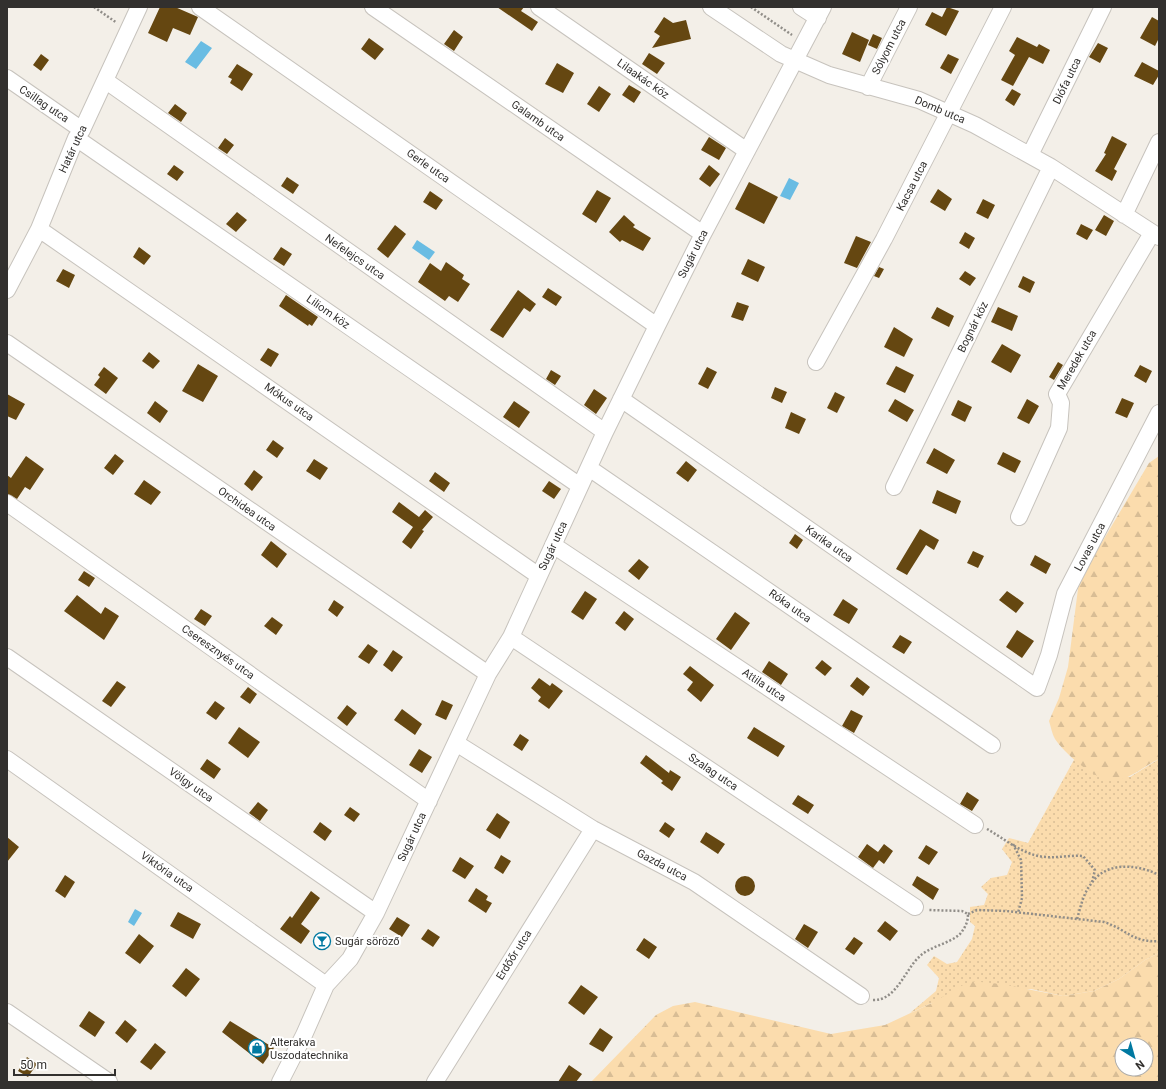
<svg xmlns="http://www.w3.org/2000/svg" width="1166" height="1089" viewBox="0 0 1166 1089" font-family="Roboto,sans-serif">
<defs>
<pattern id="grass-dots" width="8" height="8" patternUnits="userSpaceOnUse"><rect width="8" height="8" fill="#fbdcad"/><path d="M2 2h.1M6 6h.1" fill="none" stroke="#d8bd95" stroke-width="1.8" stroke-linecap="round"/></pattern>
<pattern id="forest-firs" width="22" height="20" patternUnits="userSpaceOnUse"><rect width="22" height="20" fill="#fbdcad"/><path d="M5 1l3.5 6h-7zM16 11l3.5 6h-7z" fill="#d8bd95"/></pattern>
</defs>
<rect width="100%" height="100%" fill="#f3efe8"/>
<path fill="url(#grass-dots)" d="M1075 758 1084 767 1130 777 1159 759V953L1145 960 1119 979 1094 991 1063 996 1031 989 932 1003 910 1013 936 991 939 978 927 965 934 956 947 964 957 962 972 939 975 926 970 922V907L984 905 988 894 981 887 991 878 1007 875 1012 862 1002 849 1009 838 1028 843Z"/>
<path fill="url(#forest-firs)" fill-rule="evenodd" d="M1159 456V759C1144 766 1131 779 1114 781 1097 782 1064 753 1055 739 1052 734 1051 727 1049 721L1059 698 1068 667 1079 581 1149 463Z
M1159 953V1082H591L656 1015 673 1006 695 1002 831 1034 885 1025 932 1003 970 981 1001 984 1063 996 1094 991 1119 979 1145 960ZM1122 1045H1146V1069H1122Z"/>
<path fill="#69bce3" d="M201 41 212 48 196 69 185 62Z
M789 178 799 183 790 200 780 196Z
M417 240 435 252 429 260 412 248Z
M135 909 142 913 134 926 128 922Z"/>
<path fill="#654711" d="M160 7H175L198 17 190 35 173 28 167 42 148 33Z
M497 7H524L521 11 538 22 532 31Z
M947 7 959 11 946 36 925 25 932 12 942 17Z
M664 17 673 23 686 20 691 39 652 48 660 36 654 32Z
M1152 17 1159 21V38L1155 46 1140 38Z
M454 30 463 37 454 51 444 44Z
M852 32 869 40 860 62 842 54Z
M873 34 882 38 877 49 868 45Z
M1017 37 1037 47 1039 44 1050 50 1043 64 1029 57 1013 86 1001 80 1015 55 1009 51Z
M369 38 384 49 375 60 361 49Z
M1098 43 1108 48 1100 63 1089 57Z
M649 53 665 63 657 74 642 64Z
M41 54 49 60 41 71 33 65Z
M948 54 959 59 951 74 940 68Z
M1142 62 1159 71V75L1153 85 1134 76Z
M557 63 574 73 563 93 545 84Z
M237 64 253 74 242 91 230 83 232 79 228 77Z
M629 85 641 92 634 103 622 95Z
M599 86 611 94 599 112 587 104Z
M1012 89 1021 94 1014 106 1005 100Z
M175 104 187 113 181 122 168 113Z
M1112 136 1127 144 1114 169 1117 171 1112 181 1095 171 1106 154 1104 153Z
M709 137 726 148 719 160 701 150Z
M225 138 234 145 227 154 218 148Z
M174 165 184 172 177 181 167 174Z
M709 165 720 174 710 187 699 179Z
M287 177 299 185 293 194 281 186Z
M749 182 778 197 764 224 735 209Z
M938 189 952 199 945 211 930 202Z
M597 190 611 198 596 223 582 214Z
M430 191 443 200 436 210 423 202Z
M983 199 995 205 988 219 976 213Z
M237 212 247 220 236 232 226 224Z
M624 215 635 225 633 227 651 238 643 251 622 240 620 242 609 232Z
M1104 215 1114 221 1106 236 1095 230Z
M1081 224 1093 230 1087 240 1076 234Z
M395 225 406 234 388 258 377 249Z
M965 232 975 238 969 249 959 243Z
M856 236 871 242 857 268 844 263Z
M139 247 151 256 144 265 133 257Z
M281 247 292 254 284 266 273 259Z
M748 259 765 267 758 282 741 274Z
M446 262 464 275 462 279 470 284 458 302 449 296 445 301 418 282 430 263 441 271Z
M879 267 884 269 879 278 874 276Z
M63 269 75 275 69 288 56 281Z
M965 271 976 278 970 286 959 279Z
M1023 276 1035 282 1030 293 1018 287Z
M548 288 562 297 556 306 542 297Z
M518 290 536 304 530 312 524 308 503 338 490 330Z
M286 295 318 317 312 326 309 324 308 326 279 306Z
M737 302 749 306 743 321 731 317Z
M937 307 954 316 949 327 931 318Z
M998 307 1018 316 1012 331 991 322Z
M894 327 913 339 904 357 884 347Z
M1002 344 1021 355 1011 373 991 362Z
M268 348 279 354 271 367 260 360Z
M149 352 160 361 153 369 142 361Z
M1058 362 1063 365 1054 380 1049 377Z
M198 364 218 376 203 402 182 391Z
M1140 365 1152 371 1146 383 1134 376Z
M896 366 914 375 905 393 886 384Z
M104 367 118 378 106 394 94 385 100 377 98 375Z
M707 367 717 372 708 389 698 384Z
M551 370 561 376 555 385 546 379Z
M775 387 787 392 782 403 771 398Z
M594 389 607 398 596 414 584 405Z
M835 392 845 397 837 413 827 408Z
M7 394 25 404 16 420 7 416Z
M1122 398 1134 403 1127 418 1115 413Z
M895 399 914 410 907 422 888 411Z
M1027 399 1039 406 1029 424 1017 418Z
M958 400 972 407 965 422 951 415Z
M155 401 168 411 160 423 147 413Z
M514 401 530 412 519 428 503 417Z
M791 412 806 419 799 434 785 428Z
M273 440 284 448 277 458 266 450Z
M934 448 955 460 947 474 926 463Z
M1003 452 1021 461 1015 473 997 464Z
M115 454 124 461 113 475 104 468Z
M26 456 44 469 30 490 25 487 17 499 7 494V475L11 478Z
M314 459 328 468 320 480 306 471Z
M686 461 697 470 688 482 676 473Z
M254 470 263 477 252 491 244 484Z
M435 472 450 483 444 492 429 481Z
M144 480 161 492 151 505 134 494Z
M549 481 561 489 554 499 542 491Z
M937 490 961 501 956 514 932 503Z
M399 502 419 517 425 510 433 517 422 530 424 531 411 549 402 542 413 527 392 512Z
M920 529 939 540 934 550 926 545 907 575 896 569Z
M795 534 803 540 797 549 789 543Z
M271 541 287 554 277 568 261 555Z
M973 551 984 556 978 568 967 563Z
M1035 555 1051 564 1046 574 1030 565Z
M639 559 649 567 639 580 628 571Z
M84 571 95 578 89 587 78 580Z
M585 591 597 599 583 620 571 612Z
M1007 591 1024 603 1016 613 999 600Z
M77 595 101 614 105 607 119 616 104 640 64 611Z
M843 599 858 609 849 624 833 615Z
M334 600 344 607 337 617 328 610Z
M201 609 212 616 205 626 194 619Z
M624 611 634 619 625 631 615 623Z
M735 612 750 623 731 650 716 639Z
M272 617 283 625 276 635 264 626Z
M1017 630 1034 641 1022 658 1006 647Z
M900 635 912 642 904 654 892 647Z
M368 644 378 651 369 664 358 657Z
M393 650 403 657 392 672 383 665Z
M822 660 832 668 825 676 815 668Z
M769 661 788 674 781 685 762 672Z
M690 666 714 685 701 702 687 690 693 682 683 674Z
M857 677 870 687 863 696 850 686Z
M539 678 550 686 552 683 563 691 549 709 538 701 541 697 531 688Z
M117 681 126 687 111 707 102 701Z
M248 687 257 694 250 704 240 697Z
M442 700 453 705 446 720 435 715Z
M215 701 225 708 216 720 206 713Z
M347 705 357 713 347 726 337 718Z
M402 709 422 724 415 735 394 720Z
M851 710 863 716 854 733 842 726Z
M239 727 260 742 248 758 228 743Z
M754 727 785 746 778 757 747 738Z
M520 734 529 740 522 751 513 745Z
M419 749 432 757 422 773 409 765Z
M646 755 669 773 670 770 681 777 672 791 661 783 663 781 640 763Z
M207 759 221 769 214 779 200 769Z
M967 792 979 800 972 811 960 804Z
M798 795 814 805 808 814 792 804Z
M258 802 268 810 260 821 249 813Z
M350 807 360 814 354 822 344 815Z
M497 813 510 822 500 839 486 830Z
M320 822 332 831 325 841 313 832Z
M665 822 675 829 669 838 659 831Z
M706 832 725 844 718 854 700 842Z
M7 837 19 847 7 862Z
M867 844 878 852 884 844 893 851 884 864 879 860 873 868 858 857Z
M926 845 938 852 929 865 918 858Z
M501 855 511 861 503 874 494 868Z
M460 857 474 866 465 879 452 871Z
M65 875 75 882 65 898 55 891Z
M917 876 939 889 933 900 912 885Z
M735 886a10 10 0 1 1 20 0a10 10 0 1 1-20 0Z
M476 888 488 896 486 900 492 903 486 913 468 901Z
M311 891 320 898 301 924 310 931 301 944 280 929 290 916 292 918Z
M178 912 201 924 193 939 170 926Z
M397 917 410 925 402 937 389 929Z
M885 921 898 931 890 941 877 931Z
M804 924 818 932 808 948 795 939Z
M428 929 440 937 433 947 421 939Z
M139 934 154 946 140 964 125 953Z
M854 937 863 943 854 955 845 949Z
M644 938 657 947 649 959 636 950Z
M186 968 200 979 186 997 172 986Z
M581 985 598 997 584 1015 568 1003Z
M89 1011 105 1022 95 1037 79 1026Z
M125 1020 137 1030 127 1043 115 1033Z
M230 1021 274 1048 263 1064 222 1032Z
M600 1028 613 1037 603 1052 589 1044Z
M155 1043 166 1052 151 1070 140 1062Z
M27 1057 37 1064 28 1077 18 1071Z
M569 1065 582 1074 576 1082H558Z"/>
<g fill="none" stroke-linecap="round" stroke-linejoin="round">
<g stroke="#c7c3bd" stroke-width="18">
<path id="street" d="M200 7 657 326
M373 7 703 234
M539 7 747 151
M711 7 781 54 829 75 919 100 975 125 1051 167 1159 237
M801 7 818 18
M7 78 82 130
M106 81 605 432
M868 87 909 7
M76 138 580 486
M1030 155 1103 7
M1124 215 1159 142
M39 229 539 576
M7 290 39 229 76 138 82 130 139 7
M7 343 488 674
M816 362 884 239 1003 7
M621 399 1037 688 1049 655 1065 594 1159 413
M589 468 992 745
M894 487 1051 167
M7 503 429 801
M1019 517 1059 428 1061 403 1057 394 1152 233
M553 545 975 825
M511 637 915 907
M7 657 376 913
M456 743 593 829 694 882 861 996
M7 759 326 985
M7 1012 109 1082
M280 1082 304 1035 326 985 350 959 376 913 488 674 511 637 605 432 657 326 703 234 823 7
M435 1082 593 829"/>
</g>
<path stroke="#908d88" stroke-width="2.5" stroke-dasharray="2 2" stroke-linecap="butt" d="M94 7 117 23
M751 7 792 35
M987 829C1005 839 1024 856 1046 857 1058 858 1070 855 1083 856L1095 870 1092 882
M1013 844 1021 860 1022 898 1018 913
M968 914 977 910 1006 911 1104 922C1126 929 1133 943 1159 941
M1077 919C1081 906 1083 894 1091 884 1106 861 1137 864 1159 875
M873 1000C896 1001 905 970 919 957 930 946 949 944 960 934 965 928 968 922 968 914L962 911 929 910"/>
<use href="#street" stroke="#fff" stroke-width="16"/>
</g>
<defs>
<g id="bar-ring" transform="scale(0.9)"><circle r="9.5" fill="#fff" stroke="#0079a1" stroke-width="1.5"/><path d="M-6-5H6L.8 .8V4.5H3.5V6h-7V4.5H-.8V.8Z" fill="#0079a1"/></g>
<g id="shop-ring" transform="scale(0.9)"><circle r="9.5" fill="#fff" stroke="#0079a1" stroke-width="1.5"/><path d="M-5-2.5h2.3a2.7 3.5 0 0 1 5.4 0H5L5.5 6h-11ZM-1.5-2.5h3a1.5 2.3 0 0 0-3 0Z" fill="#0079a1"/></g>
</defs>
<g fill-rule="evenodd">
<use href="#bar-ring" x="322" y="941"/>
<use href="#shop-ring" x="257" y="1048"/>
</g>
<g text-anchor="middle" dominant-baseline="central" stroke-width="4" stroke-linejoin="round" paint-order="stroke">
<g font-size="11" fill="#32302e" stroke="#fff">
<text transform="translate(889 47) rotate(-63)">Sólyom utca</text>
<text transform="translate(643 79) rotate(35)">Lilaakác köz</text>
<text transform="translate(1067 81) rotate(-64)">Diófa utca</text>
<text transform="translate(44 104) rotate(34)">Csillag utca</text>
<text transform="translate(940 110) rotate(23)">Domb utca</text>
<text transform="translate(538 121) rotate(35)">Galamb utca</text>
<text transform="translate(73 149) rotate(-65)">Határ utca</text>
<text transform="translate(428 166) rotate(35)">Gerle utca</text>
<text transform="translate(912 186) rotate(-63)">Kacsa utca</text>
<text transform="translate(693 254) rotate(-63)">Sugár utca</text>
<text transform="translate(355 257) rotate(35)">Nefelejcs utca</text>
<text transform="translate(328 312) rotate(35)">Liliom köz</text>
<text transform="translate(973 327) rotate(-64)">Bognár köz</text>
<text transform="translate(1077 360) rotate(-60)">Meredek utca</text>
<text transform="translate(289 402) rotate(35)">Mókus utca</text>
<text transform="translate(247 509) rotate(35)">Orchidea utca</text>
<text transform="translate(829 544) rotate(35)">Karika utca</text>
<text transform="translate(553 546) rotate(-65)">Sugár utca</text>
<text transform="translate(1090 547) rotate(-62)">Lovas utca</text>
<text transform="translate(790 606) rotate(35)">Róka utca</text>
<text transform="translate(218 652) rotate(35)">Cseresznyés utca</text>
<text transform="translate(764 685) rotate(34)">Attila utca</text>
<text transform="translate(713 772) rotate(34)">Szalag utca</text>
<text transform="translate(191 785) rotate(35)">Völgy utca</text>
<text transform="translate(412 837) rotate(-65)">Sugár utca</text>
<text transform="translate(662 865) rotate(28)">Gazda utca</text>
<text transform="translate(167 872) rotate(35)">Viktória utca</text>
<text transform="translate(514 955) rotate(-58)">Erdőőr utca</text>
</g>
<g font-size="11" fill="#32302e" stroke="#fff" text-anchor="start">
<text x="335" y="941">Sugár söröző</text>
<text x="270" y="1042">Alterakva<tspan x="270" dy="13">Uszodatechnika</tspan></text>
</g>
</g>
<rect width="1166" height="1089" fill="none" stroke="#32302e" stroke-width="16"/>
<g transform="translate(1134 1057) rotate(143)"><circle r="19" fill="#ffffff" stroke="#adacab"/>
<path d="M0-3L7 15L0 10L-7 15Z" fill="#0079a1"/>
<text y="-6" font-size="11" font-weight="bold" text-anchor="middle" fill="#32302e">N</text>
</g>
<path d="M14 1069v6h101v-6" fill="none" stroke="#32302e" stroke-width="2"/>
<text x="20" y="1069" font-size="12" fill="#32302e" stroke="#ffffff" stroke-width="3" paint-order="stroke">50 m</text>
</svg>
